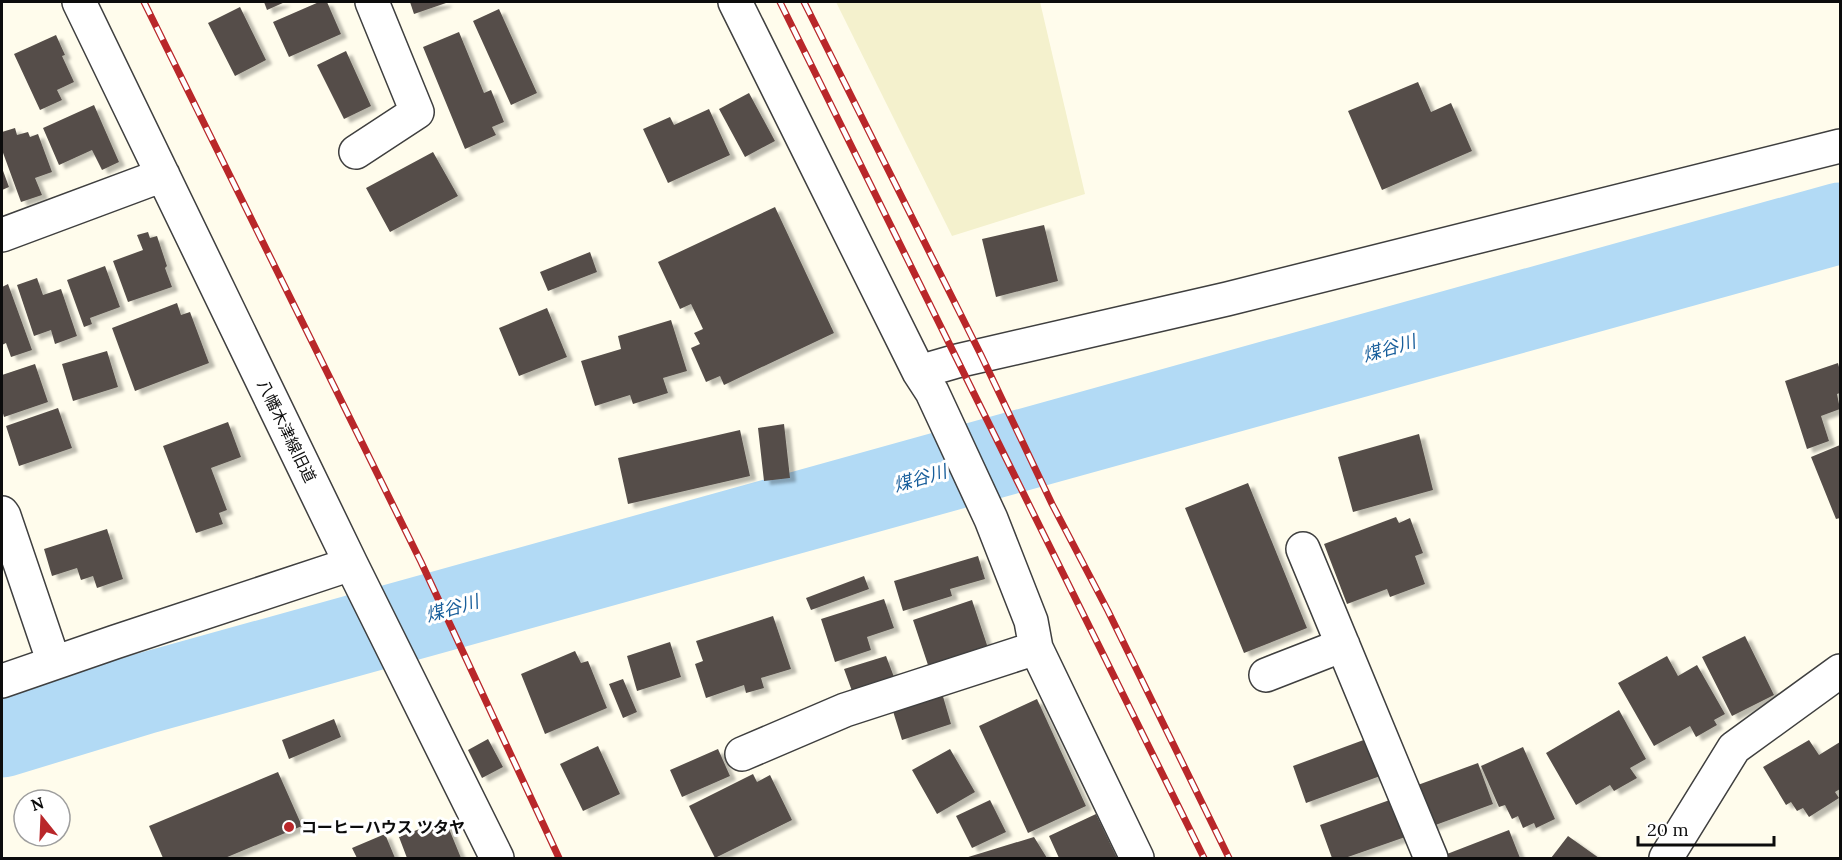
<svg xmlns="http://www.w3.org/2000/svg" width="1842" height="860" viewBox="0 0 1842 860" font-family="Lora,'Noto Sans JP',serif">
<defs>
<filter id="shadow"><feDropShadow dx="6" dy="4" stdDeviation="1.5" flood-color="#0004"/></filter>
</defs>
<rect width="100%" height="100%" fill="#fffcec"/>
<path fill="#f4f1cd" d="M836 2H1040L1085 194 952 236Z"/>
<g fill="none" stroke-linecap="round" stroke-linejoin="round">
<path stroke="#b2daf5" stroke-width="81" d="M2 737 143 694 1840 223"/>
</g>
<path fill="#554e49" filter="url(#shadow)" d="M264 2H285L267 10Z
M319 2H327L341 34 289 57 273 22Z
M410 2H445L446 3 414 14Z
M240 7 266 60 235 76 208 23Z
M499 9 537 93 511 105 473 21Z
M459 32 484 93 491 90 504 122 492 127 496 135 465 149 423 47Z
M56 35 65 55 62 56 74 82 57 90 62 100 40 110 14 54Z
M346 51 371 106 344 119 317 65Z
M1418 82 1431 112 1451 103 1472 151 1382 190 1348 111Z
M749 93 775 141 745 157 719 109Z
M94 105 119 162 102 170 92 150 59 165 43 128Z
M709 109 730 155 668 183 643 129 670 117 674 125Z
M15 128 17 135 28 132 30 137 38 134 52 172 35 178 42 195 21 202 2 150V132Z
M433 152 458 196 390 232 366 188Z
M2 168 9 187 2 190Z
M775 207 834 333 724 385 720 376 706 382 691 348 700 344 694 333 703 329 691 304 680 309 658 262Z
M1044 225 1058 281 996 297 982 239Z
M148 232 150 238 157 236 167 266 165 268 172 287 128 302 113 261 143 250 137 235Z
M590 252 597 272 548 291 540 272Z
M105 266 120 307 90 318 92 324 84 327 67 280Z
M37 278 43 295 61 289 77 336 55 344 51 330 34 336 17 285Z
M8 284 32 350 11 357 6 343 2 345V287Z
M177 303 181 315 190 312 209 363 135 391 112 328Z
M547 308 567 357 519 376 499 328Z
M671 320 687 371 663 378 668 393 633 404 630 395 595 406 581 361 621 349 618 336Z
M107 351 118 387 73 401 62 364Z
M1838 363 1840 371V393L1837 394 1840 409 1821 416 1829 441 1807 449 1785 381Z
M35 364 48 402 4 417 2 410V375Z
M58 408 72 448 19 466 6 426Z
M228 422 241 457 211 468 227 510 219 513 223 524 196 533 163 446Z
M784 424 790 478 764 481 758 428Z
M740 430 750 476 628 504 618 458Z
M1419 434 1433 490 1353 512 1338 457Z
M1840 445V518L1836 519 1811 457Z
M1248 483 1307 628 1244 653 1185 508Z
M1396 517 1399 523 1410 518 1423 553 1415 556 1425 584 1390 597 1387 589 1347 604 1324 544Z
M107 529 123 579 97 588 93 576 81 580 77 568 52 576 44 549Z
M978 556 985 579 950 589 952 596 903 611 894 581Z
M864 576 869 589 811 610 806 598Z
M884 599 894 628 867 637 871 650 835 662 821 619Z
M972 600 988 648 929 668 913 620Z
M773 616 791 669 761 678 764 688 746 693 744 685 706 698 695 664 703 661 696 641Z
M1745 636 1774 695 1732 716 1702 657Z
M670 642 681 677 637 691 627 656Z
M575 651 581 663 588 661 607 708 545 734 521 674Z
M886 656 894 677 852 691 844 669Z
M1667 656 1678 676 1697 665 1725 714 1714 720 1717 725 1696 737 1690 726 1654 746 1618 683Z
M623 679 637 712 623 718 609 684Z
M942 693 951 724 902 740 892 708Z
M1037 699 1086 806 1028 833 979 726Z
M1619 710 1646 759 1630 768 1637 778 1614 791 1610 785 1576 805 1546 753Z
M334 719 341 737 289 759 282 740Z
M1369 738 1383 775 1306 803 1293 766Z
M488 739 503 767 482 778 468 750Z
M1809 740 1819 755 1840 742V789L1835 792 1839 798 1809 817 1803 808 1797 811 1791 802 1786 805 1763 767Z
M598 746 620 794 583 811 560 764Z
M1523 747 1555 819 1536 828 1534 823 1523 828 1518 816 1512 819 1505 805 1499 807 1481 766Z
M718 749 730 776 682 797 670 770Z
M950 749 975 792 937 814 912 770Z
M1478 763 1493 804 1430 827 1415 786Z
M278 772 302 826 225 858H163L149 826Z
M753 774 757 782 770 775 792 820 715 858 689 806Z
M1398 797 1411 835 1345 858H1332L1320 825Z
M990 800 1006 832 972 848 956 816Z
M1096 814 1117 858H1059L1049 836Z
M445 819 461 858H407L399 837Z
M1509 830 1520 858H1449L1447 854Z
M385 834 395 858H357L352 848Z
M1568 836 1599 858H1551Z
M1034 837 1047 858H965Z"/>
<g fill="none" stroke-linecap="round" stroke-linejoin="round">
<g stroke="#3f3f3f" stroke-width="36">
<path id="minor" d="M79 2 351 564 497 858
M735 2 919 372 932 392 991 519 1031 621 1036 648 1137 858
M356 152 417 112 372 2
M2 235 163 175
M919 372 957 361 1227 299 1840 146
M2 513 4 516 54 663
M1303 549 1431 858
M1266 675 1343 645
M2 681 115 642 351 564
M742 754 845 710 1036 648
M1666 858 1734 748 1840 671"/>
</g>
<use href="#minor" stroke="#fff" stroke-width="33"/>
<g stroke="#b9272a" stroke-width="7">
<path id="rail" d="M144 2 421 562 559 858
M780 2 1204 858
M804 2 981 355 1052 504 1108 611 1229 858"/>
</g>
<use href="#rail" stroke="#fff" stroke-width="4.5" stroke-dasharray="14" stroke-linecap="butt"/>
</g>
<circle fill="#b9272a" stroke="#fff" stroke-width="2" cx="289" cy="827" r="6"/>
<g text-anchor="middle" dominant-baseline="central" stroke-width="6" stroke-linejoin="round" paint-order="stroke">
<g font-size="16" fill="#0c0c0c" stroke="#fff">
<text transform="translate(287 431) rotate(64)">八幡木津線旧道</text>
</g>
<g font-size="16" font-weight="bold" fill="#0c0c0c" stroke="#fff" text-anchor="start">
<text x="301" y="827">コーヒーハウス ツタヤ</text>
</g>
<g font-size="18" font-style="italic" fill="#185e9b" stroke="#fff">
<text transform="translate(1389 348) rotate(-16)">煤谷川</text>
<text transform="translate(920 478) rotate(-16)">煤谷川</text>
<text transform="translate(452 608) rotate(-16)">煤谷川</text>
</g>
</g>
<rect width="1842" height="860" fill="none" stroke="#0c0c0c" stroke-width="6"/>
<g transform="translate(42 818) rotate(342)"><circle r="28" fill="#ffffff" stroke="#9e9e9e" stroke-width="1.5"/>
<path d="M0-4.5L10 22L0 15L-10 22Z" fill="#b9272a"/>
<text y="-9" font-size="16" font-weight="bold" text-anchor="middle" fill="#0c0c0c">N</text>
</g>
<path d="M1638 836v9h136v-9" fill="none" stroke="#0c0c0c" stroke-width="3"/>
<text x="1647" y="836" font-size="18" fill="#0c0c0c" stroke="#ffffff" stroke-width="4.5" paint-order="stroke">20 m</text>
</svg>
